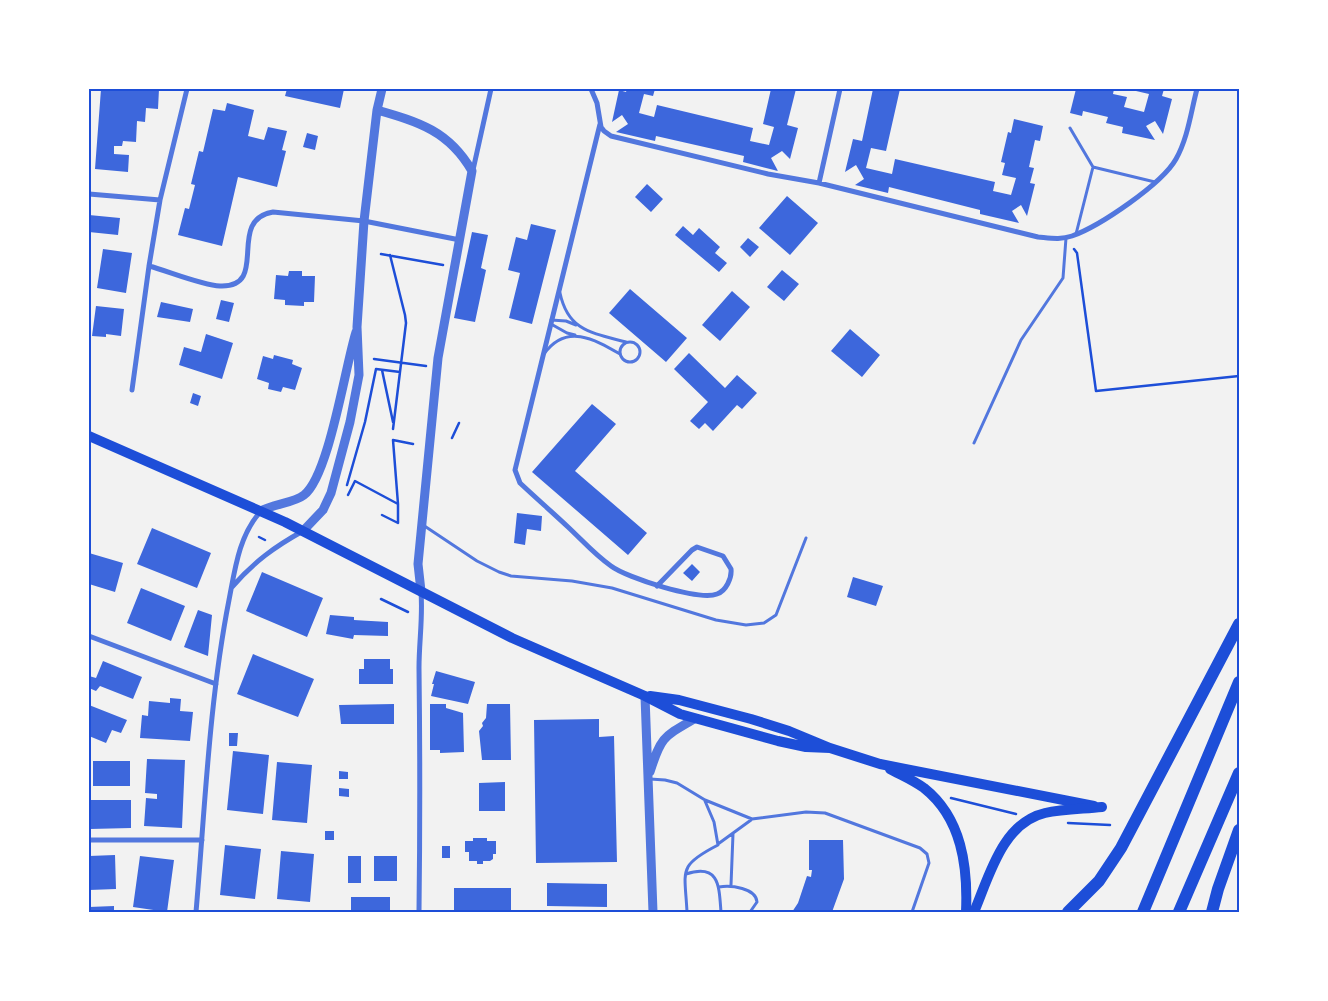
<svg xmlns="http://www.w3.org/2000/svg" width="1328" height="1001" viewBox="0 0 1328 1001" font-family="'Fira Sans Condensed',sans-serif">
<rect width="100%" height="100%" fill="#f2f2f2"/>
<path fill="#3d67dc" d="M101 89H159L158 109 146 108 145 122 137 121 136 142 123 141 122 146H114V154L129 155 128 172 95 169Z
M287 89H344L340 108 285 96Z
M627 89H655L653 96 644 94 639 113 654 117 657 105 753 128 750 141 769 145 774 127 763 124 771 89H796L787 125 798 128 790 159 782 151 771 158 778 171 743 162 744 156 656 136 655 141 616 132 628 124 622 115 612 122 619 90 626 92Z
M873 89H900L886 151 871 148 866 168 892 174 895 159 995 182 993 191 1011 195 1016 178 1002 175 1005 163 1001 162 1008 132 1011 133 1014 119 1043 126 1040 141 1035 140 1029 167 1034 168 1030 183 1035 184 1027 216 1021 205 1012 211 1019 223 980 214V210L889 187 888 193 855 185 864 179 856 165 845 172 853 139 862 141Z
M1076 89H1114L1113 94 1127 97 1124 107 1144 112 1149 94 1136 91V89H1164L1162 96 1172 99 1163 134 1155 121 1146 126 1155 140 1122 133 1123 127 1106 123 1108 117 1083 111 1082 116 1070 113Z
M227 103 254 110 248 136 264 140 268 127 287 131 282 150 286 151 277 187 238 177 222 246 178 235 185 208 189 209 195 185 191 184 199 151 203 152 213 109 225 111Z
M307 133 318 136 315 150 303 147Z
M647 184 663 199 651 212 635 197Z
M787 196 818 223 790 255 759 228Z
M89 215 120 218 118 235 89 232Z
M531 224 556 230 532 324 509 318 520 273 508 270 516 237 527 240Z
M683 226 693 235 699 228 720 247 715 253 727 263 719 272 675 235Z
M472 232 488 235 481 268 486 270 475 322 454 318Z
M748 238 759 247 750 257 740 247Z
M103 249 132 253 126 293 97 288Z
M782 270 799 284 784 301 767 287Z
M289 271H302V276H315L314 302H304V306L285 305V300L274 299 276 275 288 276Z
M630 289 687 338 666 362 609 313Z
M732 291 750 307 720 341 702 325Z
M221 300 234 303 229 322 216 319Z
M161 302 193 309 190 322 157 317Z
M96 306 124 309 121 336 106 334V337L92 336Z
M850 329 880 355 862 377 831 351Z
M206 334 233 343 222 379 179 365 184 347 201 352Z
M689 353 725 388 737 375 757 393 742 409 737 405 713 431 705 423 699 429 690 421 708 402 674 369Z
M274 355 293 360 292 364 302 368 295 390 283 387 281 392 268 389 269 383 257 379 263 356 273 359Z
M193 393 201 396 198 406 190 403Z
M592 404 616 424 575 471 647 533 628 555 532 472Z
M517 513 542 516 541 531 527 529 525 545 514 543Z
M152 528 211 553 197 588 137 564Z
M89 553 123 563 115 592 89 584Z
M692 564 700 572 692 581 683 573Z
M262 572 323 598 307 637 246 611Z
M853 577 883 586 876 606 847 597Z
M141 588 185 606 171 641 127 623Z
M198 610 212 615 208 656 184 647Z
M330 615 354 617V620L388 622V636L354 635 353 639 326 634Z
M253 654 314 679 298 717 237 694Z
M364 659H390V669H393V684H359V669H364Z
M103 661 142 677 133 699 100 686 96 691 89 688V676L96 678Z
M436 671 475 682 468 704 431 696 434 684H432Z
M170 698 181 699 180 711 193 712 190 741 140 738 142 715 148 716 149 701 170 703Z
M394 704V724H341L339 705Z
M430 704H446V708L463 713 464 752 440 753V750H430Z
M487 704H510L511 760H482L479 731 483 726 482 723 486 718Z
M89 705 127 720 121 733 112 730 106 743 89 736Z
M599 719V737L614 736 617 862 536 863 534 720Z
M229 733H238L237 746H229Z
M233 751 269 755 263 814 227 810Z
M147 759 185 760 182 828 144 826 146 798 157 799V794L145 793Z
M93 761H130V786H93Z
M277 762 312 765 307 823 272 820Z
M339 771 348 772V779H339Z
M505 782V811H479V783Z
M339 788 349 789V797L339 796Z
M89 800H131V828L90 829Z
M325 831H334V840H325Z
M473 838H487V841H496V854H493V859L490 861H483V864H477V861H469V852H465V841H473Z
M809 840H843L844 879 832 912H792L798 903 807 876 811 877 812 870H809Z
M225 845 261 849 255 899 220 895Z
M442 846H450V858H442Z
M281 851 314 854 310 902 277 899Z
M115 855 116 889 89 890V856Z
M140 856 174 860 167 912 133 907Z
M348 856H361V883H348Z
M374 856H397V881H374Z
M547 883 607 884V907L547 906Z
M454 888H511V911H454Z
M351 897H390V912H351Z
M114 906V912H89V907Z"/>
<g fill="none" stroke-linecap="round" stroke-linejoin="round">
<path stroke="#1d4ed8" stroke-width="2.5" d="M1074 249 1077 253 1096 391 1239 376
M381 254 443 265
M390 255 405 315 406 323 393 429
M374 359 426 366
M382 370 393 422
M452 438 459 423
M347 485 365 422 376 369 400 372
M348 495 355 481 398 504
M382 515 398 523V504L393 440 413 444
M259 537 265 540
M381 599 408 612
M951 798 1016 814
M1068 823 1110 825"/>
<path stroke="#5277de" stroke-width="3" d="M1070 128 1093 167
M1076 234 1093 167 1155 182
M560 293C568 331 592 333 626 342
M551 320 566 321 576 325
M551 324 567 333 575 335
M620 352a10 10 0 1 1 20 0a10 10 0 1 1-20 0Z
M544 354C566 323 594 339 620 354
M974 443 1021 340 1063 278 1066 238
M423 525 477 561 499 572 511 576 572 581 612 588 716 620 746 625 764 623 776 615 806 538
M650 779 665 780 677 783 705 800 752 819 806 812 825 813 920 848 927 854 929 863 912 912
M718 844 751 820
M686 874C720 863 719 887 721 912
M731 885 733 834
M719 887C731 885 756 888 757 902L750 912
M687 912C685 870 677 866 718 845L714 822 705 801"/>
<path stroke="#5277de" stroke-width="5" d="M591 89 597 103 601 127 604 131 611 136 768 174 819 183 1038 237C1050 238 1061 240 1072 236 1100 226 1162 184 1176 159 1188 138 1191 111 1197 89
M600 124 515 470 520 483C536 498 552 512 568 527 582 540 595 555 611 566 627 578 699 601 717 594 726 591 732 578 731 569L723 556 697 547 692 550 657 586
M473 170 491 89
M819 183 840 89
M89 194 160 200
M149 266C168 271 201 285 220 286 271 288 225 220 273 212L364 221 460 240
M132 390 149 266 160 200 187 89
M232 587C254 562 274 547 303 531
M89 636 216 684
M89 840H202
M196 912C205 808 209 702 229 600 235 569 239 536 260 512
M419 912C420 831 420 749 419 668 419 642 423 617 421 592"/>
<path stroke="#5277de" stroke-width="9" d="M377 110C419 122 449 131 472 171L438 358 418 564 421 591
M261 511C273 504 294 503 304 495 329 476 345 367 356 332
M303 531 323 510 331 493 350 422 359 375 357 327 364 221 377 110 382 89
M645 696 653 912
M650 772C661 737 663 737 694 719"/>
<path stroke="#1d4ed8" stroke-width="10" d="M89 436 285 522 512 638 645 696 680 714 778 741 806 747 830 748
M650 696 679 700 751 719 789 731 830 748 880 764 1094 806
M890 769C901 775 913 780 924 788 962 818 968 867 966 912"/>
<path stroke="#1d4ed8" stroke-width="10" d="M974 912C989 877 1002 823 1045 813 1063 809 1083 809 1102 807"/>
<path stroke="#1d4ed8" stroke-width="12" d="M1068 912 1099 881 1121 848 1239 624
M1143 912 1239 682
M1179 912 1239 773
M1212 912 1218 889 1239 830"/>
</g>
<rect width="1328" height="1001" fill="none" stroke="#ffffff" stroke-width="180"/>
<rect x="90" y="90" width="1148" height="821" fill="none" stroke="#1d4ed8" stroke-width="2"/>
</svg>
